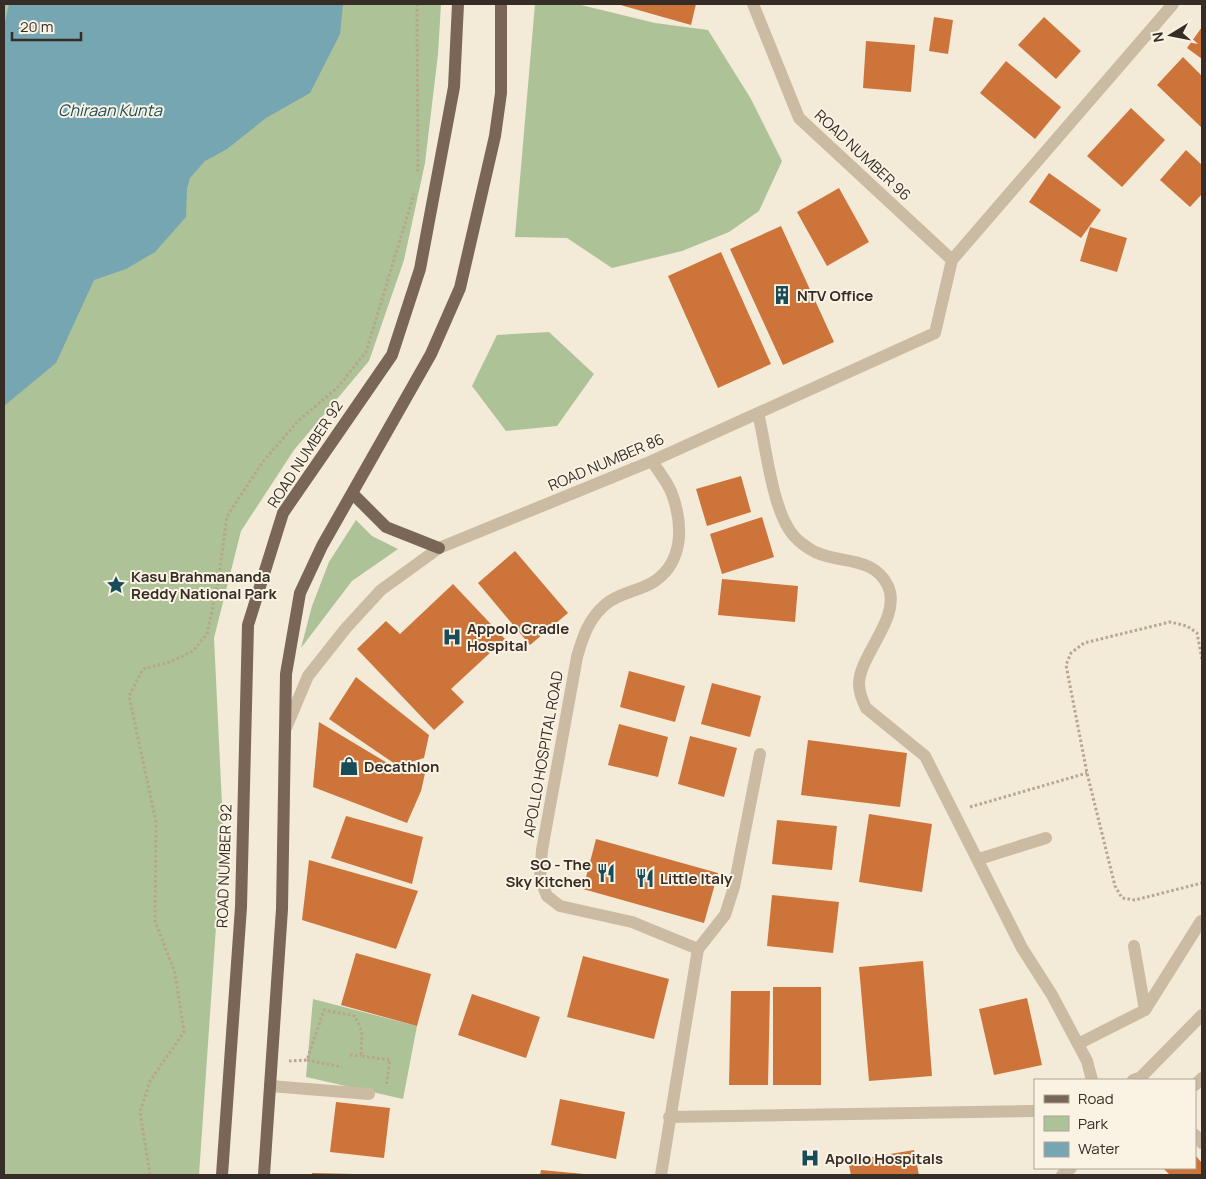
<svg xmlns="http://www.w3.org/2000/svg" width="1206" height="1179" viewBox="0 0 1206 1179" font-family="Manrope,sans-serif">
<rect width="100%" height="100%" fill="#f3ead8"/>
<path fill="#aec297" d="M4 4H441L438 54 425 163 404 260 369 361 294 450 241 531 214 638 223 825 199 1175H4Z
M535 4H577L655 23 708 30 751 99 782 161 759 211 729 232 682 251 612 268 567 238 515 237Z
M549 332 594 374 557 426 506 431 472 386 497 335Z
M356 520 372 536 398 549 352 581 301 648 312 606 329 562Z
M313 999 417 1026 403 1099 306 1077Z"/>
<path fill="#75a6b1" d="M9 4H343L340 34 310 93 266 118 227 149 205 161 190 178 187 189 186 217 155 252 126 269 94 280 56 363 4 406V26Z"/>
<path fill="#cd743b" d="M617 4H696L691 25Z
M934 17 953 20 948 54 929 51Z
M1044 17 1081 51 1056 79 1018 45Z
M1202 27V59L1187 48Z
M866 41 915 45 911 92 863 88Z
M1183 57 1202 76V128L1157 85Z
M1006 61 1061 107 1035 139 980 93Z
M1131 108 1165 140 1122 187 1087 156Z
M1186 150 1202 165V194L1190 207 1160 180Z
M1049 173 1101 210 1081 238 1029 202Z
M839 188 869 242 827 266 797 212Z
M781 226 834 342 783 365 730 249Z
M1090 227 1127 238 1117 272 1080 261Z
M721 252 771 364 718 388 668 276Z
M741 476 751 512 707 526 696 489Z
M762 517 774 557 722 574 710 534Z
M515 551 568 613 530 645 478 583Z
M722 579 798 586 795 622 718 615Z
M453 584 505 639 451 689 464 702 434 730 357 649 386 621 400 634Z
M629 671 685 686 675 722 620 707Z
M356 677 429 735 424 758 398 766 329 719Z
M712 683 761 696 750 737 701 724Z
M319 722 404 773 426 769 421 791 407 823 313 787Z
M619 724 668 737 658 777 608 765Z
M690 736 737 748 724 797 678 784Z
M808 740 907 753 900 807 801 795Z
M869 814 932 824 922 892 859 882Z
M346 816 423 837 412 884 331 858Z
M777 820 837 826 832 870 772 864Z
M596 839 718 873 704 923 583 889Z
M309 860 418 891 396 949 302 920Z
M772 895 839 902 833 953 767 946Z
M356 953 431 974 417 1026 341 1005Z
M583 956 669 979 654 1039 567 1017Z
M923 961 932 1076 869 1081 859 967Z
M773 987H821V1085H773Z
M731 991H770L768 1085H729Z
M472 994 540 1017 526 1058 458 1035Z
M1027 998 1042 1065 994 1075 979 1009Z
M560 1099 625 1112 616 1159 551 1145Z
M336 1102 390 1108 384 1158 330 1152Z
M914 1150 919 1175H851L848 1161Z
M1195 1155 1202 1163V1175H1170L1163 1168H1195Z
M541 1170 584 1174V1175H540Z
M312 1173 354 1174V1175H312Z"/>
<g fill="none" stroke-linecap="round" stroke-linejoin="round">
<path stroke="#b7a58d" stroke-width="3" stroke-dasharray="2.5 2.5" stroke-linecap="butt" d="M417 4 418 173
M1202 659 1197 633 1187 626 1170 622 1084 643 1071 653 1066 665 1087 773 1115 886 1122 898 1135 900 1202 883
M970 807 1087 773
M350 1055 361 1056
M307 1060 342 1067
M289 1061 307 1060 324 1010 355 1016 362 1032 361 1056 390 1060 386 1087
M150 1175 140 1112 150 1081 184 1032 175 973 155 921 156 822 129 696 143 669 170 662 193 651 207 634 218 583 227 516 262 463 298 421 337 388 366 352 414 194"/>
<path stroke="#cbbba3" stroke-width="12" d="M753 4 799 118 952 260
M758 413C766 445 772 512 794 536 799 542 809 549 815 552 841 564 874 556 888 586 902 617 860 654 859 683 859 692 862 700 866 708L925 756 1022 948 1052 995 1087 1061 1092 1080
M652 461C658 471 668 482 672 494 683 524 684 561 655 581 641 591 620 592 606 604 589 618 583 636 577 657L542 850 540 879 547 896 560 906 632 922 698 949 661 1175
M286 728 308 676 346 628 381 590 439 548 652 461 935 333 952 260 1173 4
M979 859 1046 838
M1134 946 1145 1010
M698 949 725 915 734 887 760 754
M1078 1044 1145 1010 1201 921
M1133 1080 1141 1077 1202 1015
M1195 1085 1202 1078
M270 1086 369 1094
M669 1117 1035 1111
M1195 1135 1202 1143
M1062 1175 1071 1168"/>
<path stroke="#796656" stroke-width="12" d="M353 494 386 527 439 548
M222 1175 241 907 248 625 283 513 392 355 420 269 454 87 458 4
M264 1175 282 909 286 674 300 593 322 546 431 354 460 288 495 136 501 93V4"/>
</g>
<defs>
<g id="building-bare" transform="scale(1.5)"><path d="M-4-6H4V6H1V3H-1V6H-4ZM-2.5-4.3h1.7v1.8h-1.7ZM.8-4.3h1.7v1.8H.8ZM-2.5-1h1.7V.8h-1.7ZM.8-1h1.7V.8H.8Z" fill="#194c59" stroke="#faf3e4" stroke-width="2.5" paint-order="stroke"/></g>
<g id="sight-bare" transform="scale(1.5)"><path d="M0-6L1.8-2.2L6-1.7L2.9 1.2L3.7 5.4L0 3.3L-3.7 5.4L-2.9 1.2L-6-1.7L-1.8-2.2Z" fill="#194c59" stroke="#faf3e4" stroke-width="2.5" paint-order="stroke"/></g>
<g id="hospital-bare" transform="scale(1.5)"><path d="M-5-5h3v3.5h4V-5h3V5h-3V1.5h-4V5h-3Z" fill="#194c59" stroke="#faf3e4" stroke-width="2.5" paint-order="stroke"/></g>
<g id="shop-bare" transform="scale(1.5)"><path d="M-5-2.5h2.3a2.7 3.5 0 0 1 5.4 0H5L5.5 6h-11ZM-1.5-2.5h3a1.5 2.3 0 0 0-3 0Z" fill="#194c59" stroke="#faf3e4" stroke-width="2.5" paint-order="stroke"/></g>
<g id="restaurant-bare" transform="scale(1.5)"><path d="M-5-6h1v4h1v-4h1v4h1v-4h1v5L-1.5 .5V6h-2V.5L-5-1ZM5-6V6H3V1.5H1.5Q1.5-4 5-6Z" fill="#194c59" stroke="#faf3e4" stroke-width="2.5" paint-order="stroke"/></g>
</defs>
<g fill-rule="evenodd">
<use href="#building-bare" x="782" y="295"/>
<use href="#sight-bare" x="116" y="585"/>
<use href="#hospital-bare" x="452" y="637"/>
<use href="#shop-bare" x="349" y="766"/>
<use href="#restaurant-bare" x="606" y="873"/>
<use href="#restaurant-bare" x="645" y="878"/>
<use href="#hospital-bare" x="810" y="1158"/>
</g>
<g text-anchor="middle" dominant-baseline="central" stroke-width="4" stroke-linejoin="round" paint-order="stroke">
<g font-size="15" fill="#362d26" stroke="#faf3e4">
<text transform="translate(863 155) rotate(43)">ROAD NUMBER 96</text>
<text transform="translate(305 454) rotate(-57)">ROAD NUMBER 92</text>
<text transform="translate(606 462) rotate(-23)">ROAD NUMBER 86</text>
<text transform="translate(543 754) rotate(-80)">APOLLO HOSPITAL ROAD</text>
<text transform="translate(224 866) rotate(-88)">ROAD NUMBER 92</text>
</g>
<g font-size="15" font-weight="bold" fill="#362d26" stroke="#faf3e4" text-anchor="start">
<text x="797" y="295">NTV Office</text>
<text x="131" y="576">Kasu Brahmananda<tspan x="131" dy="17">Reddy National Park</tspan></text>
<text x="467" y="628">Appolo Cradle<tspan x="467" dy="17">Hospital</tspan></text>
<text x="364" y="766">Decathlon</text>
<text x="591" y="864" text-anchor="end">SO - The<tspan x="591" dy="17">Sky Kitchen</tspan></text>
<text x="660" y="878">Little Italy</text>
<text x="825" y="1158">Apollo Hospitals</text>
</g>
<g font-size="16" font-style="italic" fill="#194c59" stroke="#faf3e4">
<text x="110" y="110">Chiraan Kunta</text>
</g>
</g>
<rect width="1206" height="1179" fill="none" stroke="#362d26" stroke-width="10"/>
<rect x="1034" y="1079" width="162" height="90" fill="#faf3e4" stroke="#aca498"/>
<rect x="1044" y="1095" width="25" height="8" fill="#796656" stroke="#aca498"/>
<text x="1078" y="1104" font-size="15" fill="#362d26">Road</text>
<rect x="1044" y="1116" width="25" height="15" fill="#aec297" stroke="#aca498"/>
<text x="1078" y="1129" font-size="15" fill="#362d26">Park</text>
<rect x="1044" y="1142" width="25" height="15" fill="#75a6b1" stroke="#aca498"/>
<text x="1078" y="1154" font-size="15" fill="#362d26">Water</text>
<g transform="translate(1171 35) rotate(260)" stroke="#faf3e4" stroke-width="4" paint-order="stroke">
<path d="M0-4L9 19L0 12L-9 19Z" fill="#362d26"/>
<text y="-8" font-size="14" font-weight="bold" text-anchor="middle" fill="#362d26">N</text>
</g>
<path d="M12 32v8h69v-8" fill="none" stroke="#362d26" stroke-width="2.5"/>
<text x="20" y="32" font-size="15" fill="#362d26" stroke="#faf3e4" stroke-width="4" paint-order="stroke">20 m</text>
</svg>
